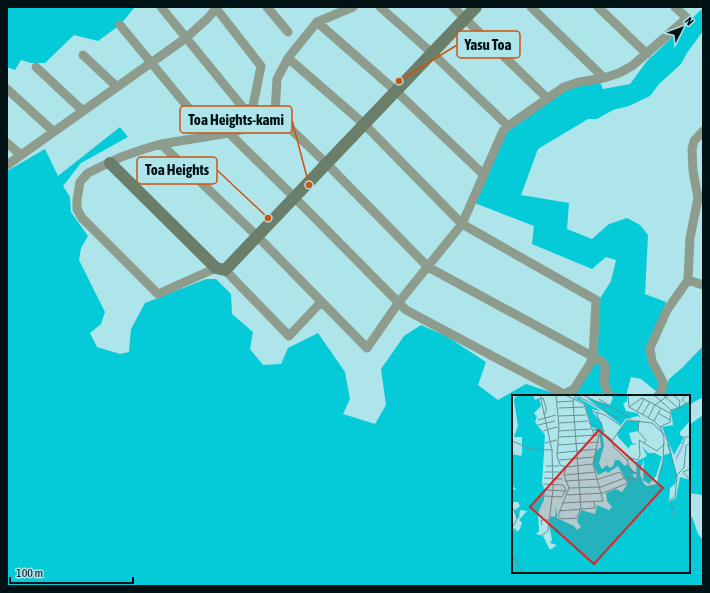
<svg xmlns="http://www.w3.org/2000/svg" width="710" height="593" viewBox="0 0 710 593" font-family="'Asap Condensed',sans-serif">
<rect width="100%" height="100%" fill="#ade5ea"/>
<path fill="#05cad7" d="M7 7H135L120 25 98 41 74 35 45 63H31L21 60 15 70 7 67Z
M703 8V31L687 53 681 64 659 84 650 96 629 106 613 110 597 119H588L538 149 521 195 569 203 567 229 592 239 609 224 627 218 640 225 648 235 645 294 666 302 665 306 648 347 660 385 657 392 641 379 631 377 626 396H566L592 366 599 300 611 281 616 260 606 257 592 269 532 244 534 226 472 202 508 126 564 87 600 82 603 89 630 84 647 61Z
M120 127 128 137 81 163 63 186 70 197 71 212 88 236 81 248 79 260 105 312 101 324 90 333 97 347 120 354 129 352 131 329 145 303 206 279H216L231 294 232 314 253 332 250 349 263 365 281 364 288 348 318 333 345 372 350 399 343 414 375 424 386 405 381 369 404 336 421 325 446 336 486 362 478 385 498 400 526 384 563 396H513V572H689V513L693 519 698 534 703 540V586H7V171L45 149 58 176Z
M703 346V397L689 405V396H663L664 391 669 379 682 368Z
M703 415V495L689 493V425Z"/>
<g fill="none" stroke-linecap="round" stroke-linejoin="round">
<path stroke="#8e9c8d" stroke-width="9" d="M161 7 245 110
M267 7 288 32
M380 7 432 53 508 126
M453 7 547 98
M531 7 604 78
M598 7 647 54
M317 22 396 91 484 175
M120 25 196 117 202 119 245 110 253 106 261 66 215 7
M83 55 117 87
M36 67 83 111
M7 89 54 132
M275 114 326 163 428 267 601 361 605 366 604 383 609 396
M229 133 294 197 406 310 564 394 574 389 590 364 593 356 596 300 462 224 364 124 288 58
M7 143 21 155
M161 144 257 236 367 348 399 302 462 224 503 131 508 126 564 87 579 82 604 78 619 73 632 66 687 18 675 7
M7 165 186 38 208 18 217 7
M216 268 158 294 82 218 77 209V200L80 182 88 173 121 157 144 149 161 144 229 133 260 125 275 114 277 79 288 58 317 22 353 7
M225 270 289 336 321 302
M688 280 703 285
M658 396 662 390 663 382 652 361 650 348 667 310 688 280 690 238 698 198 693 171 692 149 694 141 703 131"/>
<path stroke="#6a7e69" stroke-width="12" d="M110 163 216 268 225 270 476 7"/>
</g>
<g transform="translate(512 395)">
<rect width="178" height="178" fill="#ade5ea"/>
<path d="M9 0H21L23 5 27 3 29 11 22 18 25 22 23 27 33 40 30 89 33 95 32 105 26 118 27 136 24 139 31 141 38 155 45 150 38 148 40 145 37 130 39 121 43 122 44 111 45 123 62 131 65 135 69 132 65 126 69 115 83 119 85 110 97 115 100 112 95 106 94 98 104 94 110 97 116 88 106 71 96 78 94 76 86 80 81 69 83 57 89 52 87 37 82 36 81 34H86L80 32 72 8 64 4 65 2 89 16 78 14 90 28 92 39 90 38 92 51 87 68 90 74 95 70 98 73 101 71 103 65H107L113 71 115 69 124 79 120 80 125 84 124 67 135 61 130 51 136 58H143L150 62 144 81 137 89 131 85 132 64 129 73 128 79 132 89 135 91 145 89 152 60 158 58 155 49H157L165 81 163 89 158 93 157 107 164 103 168 82 178 85V178H0V136L3 133 5 137 8 134 10 127 7 125 15 116 8 115 7 123H4L2 116 8 111 6 107H0V94L5 95 0 91V59L9 61 10 58V42H2L6 31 2 6 3 2ZM99 0H115V6L111 9 114 16 125 18 129 23 126 21 114 24 109 30 75 3 98 10 101 3ZM178 6V26L168 37V40L172 42 162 60 150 32 161 30 159 16ZM114 26H127L126 36 117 38 120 48 125 49 118 50 117 54 106 42 105 38Z" fill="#05cad7"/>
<path fill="none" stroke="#94b3ef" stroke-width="2" d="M164 64 171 50"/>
<path fill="none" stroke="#689194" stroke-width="1" d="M28 0 40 55 41 95 36 136 29 141M44 0 47 32 45 61 48 70 54 72 52 80 57 93 46 121 50 124 65 123 68 114M53 0 72 9 82 40M64 0 107 24M71 0 96 12M116 0 117 12 142 26 148 32 152 42 151 67 146 83M142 0 159 15M151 0 166 13M161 0 168 6 167 13M174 0 170 5 174 9M28 4 31 3 34 12V18L31 19M87 4 119 24M45 7 61 6M117 12 130 3 158 18M47 13 72 12M79 13 80 16 93 20 109 31M84 17 92 37M125 17 132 4M146 18 158 25M130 20 138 7M46 21 74 20M136 23 143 10 157 0M26 25 44 20M127 25 126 36 134 45 132 49M142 26 149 13M47 28 76 26M26 30 43 26M148 32 158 27 159 15 171 12 178 6M31 36 45 32 47 34M46 36 79 34M47 42 87 40 81 69 91 106 50 108M0 46 19 54 40 55M100 46 115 25 140 28 154 41 165 82 163 102 158 105 163 120M33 48 45 45M169 48 171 49 173 42H178M46 50 87 47M45 58 85 54M47 65 82 62M115 65 119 63 126 65 128 60 127 45 145 56 153 48M34 71H47M54 72 81 69M178 74 171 77 178 85M33 77H47M52 80 84 77M165 80 172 73 174 51 178 47M32 83 50 84M53 86 87 84 108 77 116 88 91 98 55 100M31 89 51 90 54 95 50 102 33 101M57 93 89 92 115 82 122 85 125 84V78L119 76 115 65 102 52 99 44 77 28M34 95 54 96M0 112 6 122 0 133M69 114 83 113 82 106M47 116 69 114 61 7 64 0M30 130 29 125H37M0 160 11 178"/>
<path fill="#d62828" fill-opacity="0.15" stroke="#d62828" stroke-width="2" d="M87 35 151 93 82 169 18 112Z"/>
<rect width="178" height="178" fill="none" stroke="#001214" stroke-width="2"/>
</g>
<path fill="none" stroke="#d1520d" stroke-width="1.5" d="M399 81L457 45M309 185L292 120M268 218L217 170"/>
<g fill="#d1520d" stroke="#ade5ea" stroke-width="1.5">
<circle cx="399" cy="81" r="4"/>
<circle cx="309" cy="185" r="4"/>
<circle cx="268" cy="218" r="4"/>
</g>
<g fill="#ade5ea" stroke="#d1520d" stroke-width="1.5">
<rect x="457" y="31" width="63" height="27" rx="4"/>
<rect x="180" y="106" width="112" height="27" rx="4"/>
<rect x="137" y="157" width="80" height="27" rx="4"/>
</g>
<g font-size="15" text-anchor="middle" font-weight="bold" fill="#001214">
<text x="488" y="50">Yasu Toa</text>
<text x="236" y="125">Toa Heights-kami</text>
<text x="177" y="175">Toa Heights</text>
</g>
<rect width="710" height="593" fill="none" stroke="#001214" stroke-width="16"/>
<g transform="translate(682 28) rotate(48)" stroke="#ade5ea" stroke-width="3" paint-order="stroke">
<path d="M0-3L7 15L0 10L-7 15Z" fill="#001214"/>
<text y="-6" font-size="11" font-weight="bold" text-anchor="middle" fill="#001214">N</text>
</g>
<path d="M10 577v6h123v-6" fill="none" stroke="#001214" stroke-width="2"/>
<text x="16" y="577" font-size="12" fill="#001214" stroke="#ade5ea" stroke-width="3" paint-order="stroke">100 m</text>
</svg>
